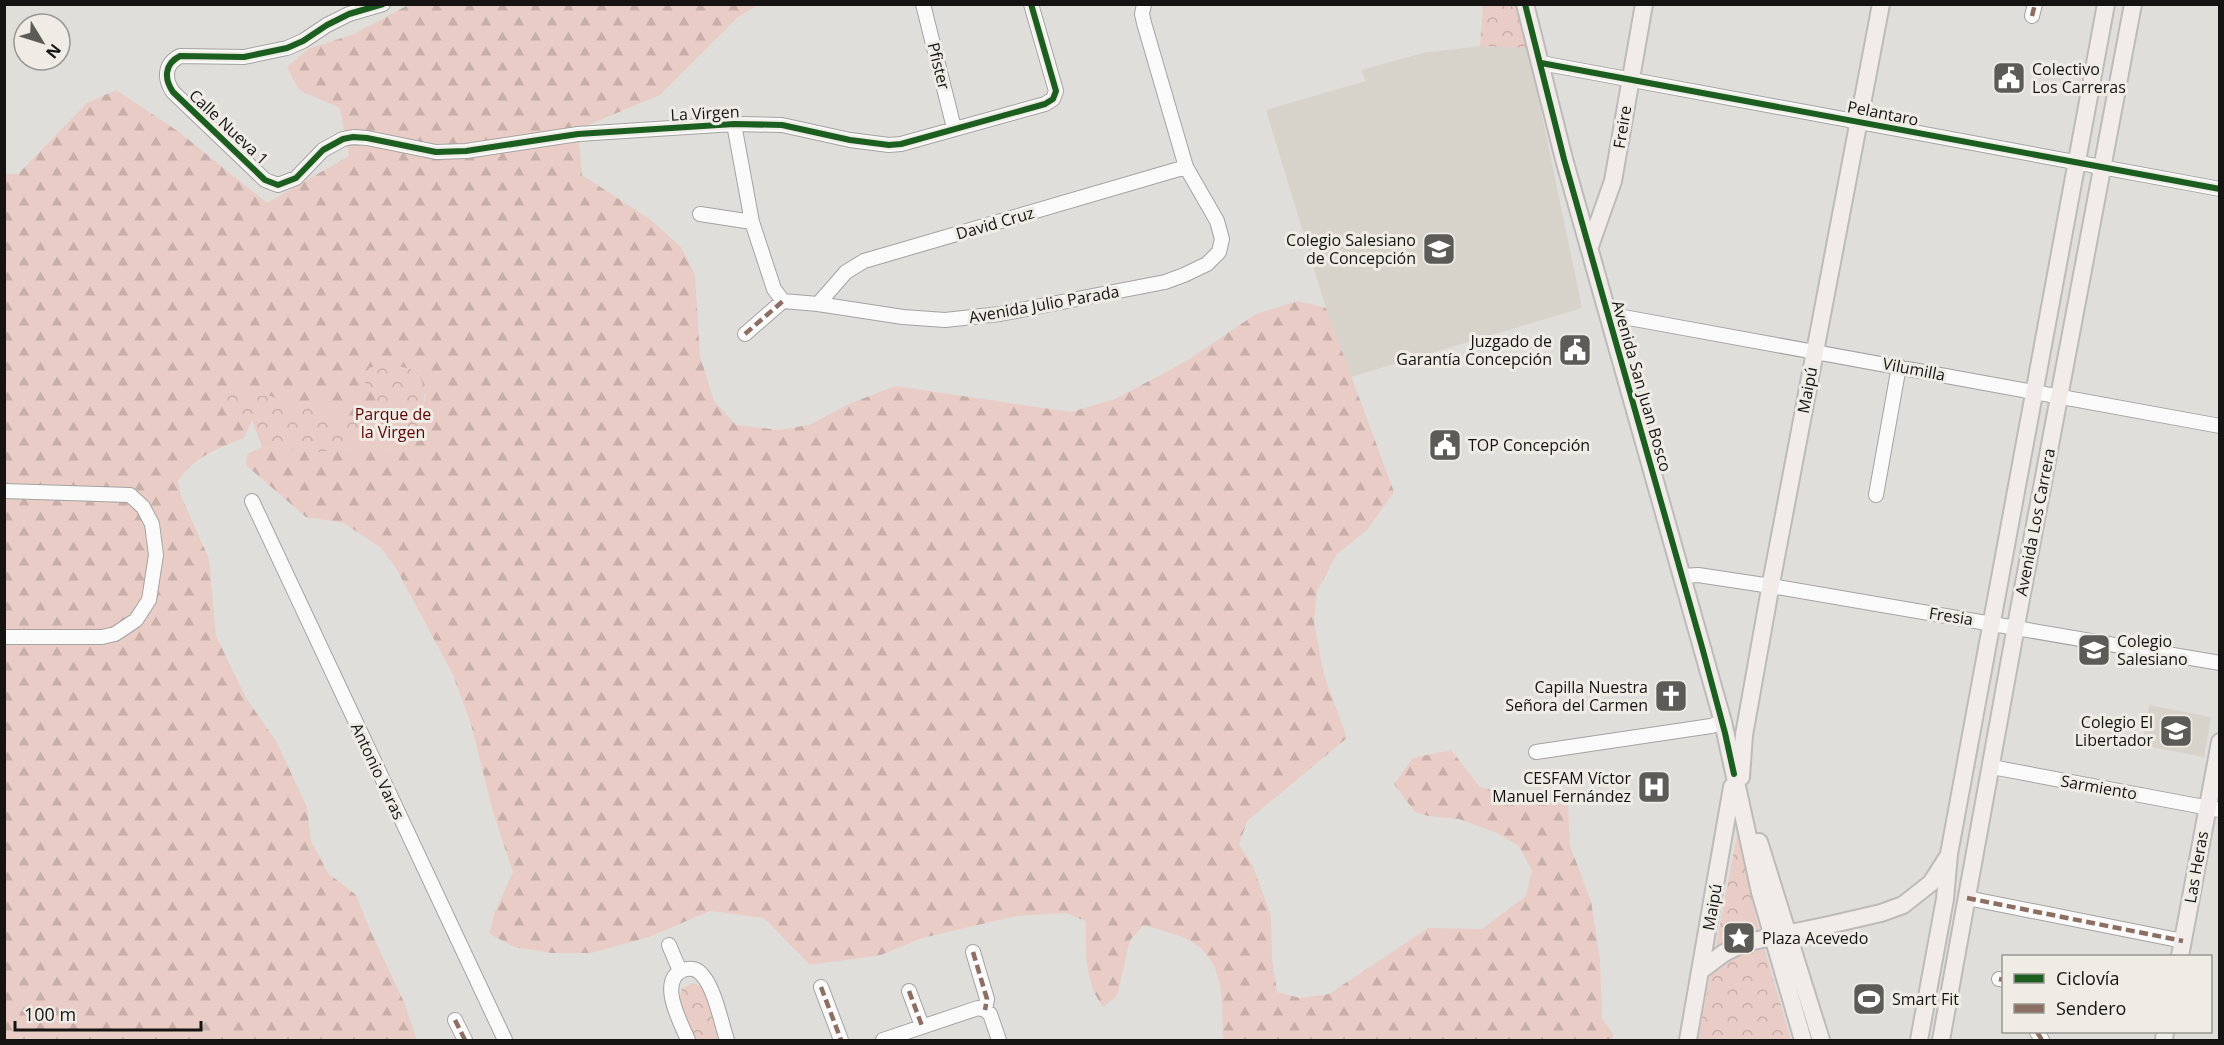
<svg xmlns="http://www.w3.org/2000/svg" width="2224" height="1045" viewBox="0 0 2224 1045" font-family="'Open Sans',sans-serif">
<defs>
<pattern id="forest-firs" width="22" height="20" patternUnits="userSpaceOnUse" patternTransform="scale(1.5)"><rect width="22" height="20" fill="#e9ccc5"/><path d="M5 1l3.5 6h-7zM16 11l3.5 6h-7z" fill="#c7aea8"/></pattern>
<pattern id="park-crowns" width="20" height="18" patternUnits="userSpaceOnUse" patternTransform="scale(1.5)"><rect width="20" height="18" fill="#e9ccc5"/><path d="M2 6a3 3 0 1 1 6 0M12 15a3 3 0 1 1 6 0" fill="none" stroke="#c7aea8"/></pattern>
</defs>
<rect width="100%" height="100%" fill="#e0dedb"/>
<path fill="#d7d2ca" d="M1480 46 1528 48 1582 308 1344 379 1326 308 1266 110 1366 81 1361 70 1423 53Z
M2149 705 2211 717 2204 757 2142 745Z"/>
<path fill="url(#forest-firs)" d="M410 4 758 5 738 17 660 95 578 129 582 175 651 220 681 247 695 275 700 356 714 401 736 425 778 430 809 425 849 404 895 386 1071 412 1115 399 1185 362 1256 314 1298 301 1326 308 1394 492 1367 530 1337 554 1317 591 1314 622 1324 675 1347 738 1247 821 1239 845 1253 866 1271 916 1272 958 1277 992 1300 998 1329 994 1428 928 1482 929 1526 896 1532 871 1519 846 1497 833 1459 819 1428 816 1415 812 1394 784 1413 758 1451 750 1480 787 1516 796 1568 805 1570 846 1591 901 1600 959 1602 1018 1614 1035 1612 1040H1223C1222 1000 1227 954 1180 936 1169 932 1156 929 1144 925L1130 940 1117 996 1103 1007C1084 981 1086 952 1086 921L1065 913 1016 916 922 938 881 955 810 965 764 918 710 911 649 937 591 953H552L514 947 490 934 494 914 513 872 493 812 471 724 453 675 396 568 381 548 344 523 306 517 246 465 247 454 262 447 319 452 373 446 399 451 417 439 426 394 379 396C369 413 349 420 330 420L311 400 292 408 271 396H253L233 391 226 414 252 420 244 438C218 448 194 457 178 481L181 496 209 559 216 636 246 698 276 741 300 792 307 807 311 841 328 873 356 895 370 930 404 1002 417 1040H5V174H18L87 103 116 90 179 132 267 203 349 156 340 108 299 90 287 67 308 49 354 34Z"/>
<path fill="url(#park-crowns)" d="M1483 5H1516L1528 48 1480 46Z
M379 365C388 366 398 366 407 368 436 376 421 419 417 439L400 451 373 446 319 452 262 447 252 420 226 414 220 403 233 391 253 396H271L292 408 311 400 320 402 330 420C348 420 369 413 379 396L362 380 369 368Z
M1738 830C1749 902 1771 971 1791 1040H1698Z
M693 983C713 988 716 1023 722 1040H692L678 1002 682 989Z"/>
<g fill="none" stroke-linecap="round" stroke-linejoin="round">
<g stroke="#a4a3a1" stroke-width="16">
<path id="minor" d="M383 4 349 14 327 25 303 41 287 48 244 57 180 56C164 64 164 79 173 92L265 180 278 185 296 178 323 150 343 139 353 137 367 138 436 152 466 151 578 134 734 124 782 125 850 140 889 145 901 144 1045 104 1053 99 1056 91 1031 4
M923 4 954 128
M2032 16 2035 4
M1541 63 2220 189
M734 124 752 222 774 289 783 301 818 304 903 317 945 320 1000 314 1165 282 1184 275 1207 264 1219 252 1222 239 1217 221 1186 167 1144 23 1142 14 1144 4
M700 214 752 222
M818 304 846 272 864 261 1186 167
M1607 314 2220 426
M745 334 783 301
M4 491 130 495 143 507 152 524 156 555 149 600 136 620 115 634 102 637H4
M1876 495 1899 366
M252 501 505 1040
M1682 576 1698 575 1771 586 2220 663
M1536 752 1711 726 1723 722
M1992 767 2220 810
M1967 898 2183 941
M669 945 680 971
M973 952 987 999 985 1010 990 1014 999 1040
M1999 979 2004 980
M821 987 841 1040
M909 991 922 1026
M455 1020 465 1040
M2037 1032 2042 1040
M688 1040C681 1023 657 981 683 970 691 967 698 969 703 976 715 990 721 1022 727 1040
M883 1040 978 1008 985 1010"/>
</g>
<g stroke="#bcbbba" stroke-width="20">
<path id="major" d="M1525 4 1564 159 1723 722 1760 892 1803 1040
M1590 246 1613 181 1644 4
M1741 777 1744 735 1772 578 1881 4
M1759 842 1821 1040
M2180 956 2220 742
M1700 971 1724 953 1744 943 1829 925 1881 913 1903 905 1931 883 1947 858
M1688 1040 1732 787
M1919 1040 1945 899 1949 854 2106 4
M1941 1040 2018 615 2133 4
M2164 1040 2165 1032"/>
</g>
<use href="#minor" stroke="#fafafa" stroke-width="14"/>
<use href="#major" stroke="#f1ece9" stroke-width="16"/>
<path stroke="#8d6e63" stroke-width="4.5" stroke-dasharray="9 4.5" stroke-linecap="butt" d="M2032 16 2035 4
M745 334 783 301
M1967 898 2183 941
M973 952 987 999 985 1010
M1999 979 2004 980
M821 987 841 1040
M909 991 922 1026
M455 1020 465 1040
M2037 1032 2042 1040"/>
<g stroke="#efece6" stroke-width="10">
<path id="cycleway" d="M383 4 349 14 327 25 303 41 287 48 244 57 180 56C164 64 164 79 173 92L265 180 278 185 296 178 323 150 343 139 353 137 367 138 436 152 466 151 578 134 734 124 782 125 850 140 889 145 901 144 1045 104 1053 99 1056 91 1031 4
M1525 4 1564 159 1702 647 1725 733 1734 774
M1541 63 2220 189"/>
</g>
<use href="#cycleway" stroke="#1b5e20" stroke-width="6"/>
</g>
<defs>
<g id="civic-square" transform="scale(1.725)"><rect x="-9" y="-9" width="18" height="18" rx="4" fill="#5c5b58" stroke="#efece6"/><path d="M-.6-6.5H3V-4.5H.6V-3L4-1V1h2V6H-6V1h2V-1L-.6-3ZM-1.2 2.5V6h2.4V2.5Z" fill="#fff"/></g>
<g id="school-square" transform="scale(1.725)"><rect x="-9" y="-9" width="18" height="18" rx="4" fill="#5c5b58" stroke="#efece6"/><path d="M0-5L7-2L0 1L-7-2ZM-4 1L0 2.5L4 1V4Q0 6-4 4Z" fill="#fff"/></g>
<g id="church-square" transform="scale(1.725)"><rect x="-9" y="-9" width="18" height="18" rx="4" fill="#5c5b58" stroke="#efece6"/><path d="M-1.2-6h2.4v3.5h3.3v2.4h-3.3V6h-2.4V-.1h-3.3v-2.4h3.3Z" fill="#fff"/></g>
<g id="hospital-square" transform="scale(1.725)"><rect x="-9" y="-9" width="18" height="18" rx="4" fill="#5c5b58" stroke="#efece6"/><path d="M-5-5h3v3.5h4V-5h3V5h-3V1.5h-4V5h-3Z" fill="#fff"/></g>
<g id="sight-square" transform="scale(1.725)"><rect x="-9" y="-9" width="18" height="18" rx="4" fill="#5c5b58" stroke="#efece6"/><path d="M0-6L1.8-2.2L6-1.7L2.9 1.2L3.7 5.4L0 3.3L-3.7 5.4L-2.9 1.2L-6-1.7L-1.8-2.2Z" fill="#fff"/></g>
<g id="stadium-square" transform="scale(1.725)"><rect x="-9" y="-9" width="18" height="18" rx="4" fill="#5c5b58" stroke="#efece6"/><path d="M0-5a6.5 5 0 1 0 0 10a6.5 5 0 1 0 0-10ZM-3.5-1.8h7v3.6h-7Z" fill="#fff"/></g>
</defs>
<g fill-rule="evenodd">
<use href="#civic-square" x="2009" y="78"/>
<use href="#school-square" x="1439" y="249"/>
<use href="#civic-square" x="1575" y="350"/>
<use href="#civic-square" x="1445" y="445"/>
<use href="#school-square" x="2094" y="650"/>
<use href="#church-square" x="1671" y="696"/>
<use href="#school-square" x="2176" y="731"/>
<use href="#hospital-square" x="1654" y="787"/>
<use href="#sight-square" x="1739" y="938"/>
<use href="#stadium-square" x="1869" y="999"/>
</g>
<g text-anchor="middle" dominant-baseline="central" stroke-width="6" stroke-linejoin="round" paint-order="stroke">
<g font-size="16" fill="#151412" stroke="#efece6">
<text transform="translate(939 66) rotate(76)">Pfister</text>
<text transform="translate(705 113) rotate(-3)">La Virgen</text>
<text transform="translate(1883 113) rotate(11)">Pelantaro</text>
<text transform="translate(229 127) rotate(43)">Calle Nueva 1</text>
<text transform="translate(1622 127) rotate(-81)">Freire</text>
<text transform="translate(995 223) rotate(-16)">David Cruz</text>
<text transform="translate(1044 304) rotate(-10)">Avenida Julio Parada</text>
<text transform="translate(1914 369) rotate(11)">Vilumilla</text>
<text transform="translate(1642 386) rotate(74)">Avenida San Juan Bosco</text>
<text transform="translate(1807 390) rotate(-79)">Maipú</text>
<text transform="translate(2035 522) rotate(-79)">Avenida Los Carrera</text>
<text transform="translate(1951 616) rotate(9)">Fresia</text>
<text transform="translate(378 771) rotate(65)">Antonio Varas</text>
<text transform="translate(2099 787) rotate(10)">Sarmiento</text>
<text transform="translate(2196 867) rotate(-80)">Las Heras</text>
<text transform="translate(1712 907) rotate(-80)">Maipú</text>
</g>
<g font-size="16" fill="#151412" stroke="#efece6" text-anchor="start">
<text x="2032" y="69">Colectivo<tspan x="2032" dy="18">Los Carreras</tspan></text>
<text x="1416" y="240" text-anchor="end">Colegio Salesiano<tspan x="1416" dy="18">de Concepción</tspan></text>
<text x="1552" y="341" text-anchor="end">Juzgado de<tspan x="1552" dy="18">Garantía Concepción</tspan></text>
<text x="1468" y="445">TOP Concepción</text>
<text x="2117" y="641">Colegio<tspan x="2117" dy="18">Salesiano</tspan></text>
<text x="1648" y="687" text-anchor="end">Capilla Nuestra<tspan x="1648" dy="18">Señora del Carmen</tspan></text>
<text x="2153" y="722" text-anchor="end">Colegio El<tspan x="2153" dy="18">Libertador</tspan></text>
<text x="1631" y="778" text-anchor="end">CESFAM Víctor<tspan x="1631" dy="18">Manuel Fernández</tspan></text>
<text x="1762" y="938">Plaza Acevedo</text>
<text x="1892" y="999">Smart Fit</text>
</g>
<g font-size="16" fill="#5f0100" stroke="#efece6">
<text x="393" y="414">Parque de<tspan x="393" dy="18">la Virgen</tspan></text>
</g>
</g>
<rect width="2224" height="1045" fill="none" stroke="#151412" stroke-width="12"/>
<rect x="2002" y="955" width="210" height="78" fill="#efece6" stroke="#989691" stroke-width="1.5"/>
<rect x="2014" y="974" width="30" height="9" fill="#1b5e20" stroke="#989691" stroke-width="1.5"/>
<text x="2056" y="985" font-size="18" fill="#151412">Ciclovía</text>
<rect x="2014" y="1004" width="30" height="9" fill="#8d6e63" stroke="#989691" stroke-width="1.5"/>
<text x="2056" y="1015" font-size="18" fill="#151412">Sendero</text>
<g transform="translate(42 42) rotate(128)"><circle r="28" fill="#efece6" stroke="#989691" stroke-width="1.5"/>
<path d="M0-4.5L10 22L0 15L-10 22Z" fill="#5c5b58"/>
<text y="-9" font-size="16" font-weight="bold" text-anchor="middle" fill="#151412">N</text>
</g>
<path d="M15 1021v9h186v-9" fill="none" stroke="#151412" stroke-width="3"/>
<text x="24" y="1021" font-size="18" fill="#151412" stroke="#efece6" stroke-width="4.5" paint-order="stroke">100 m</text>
</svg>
